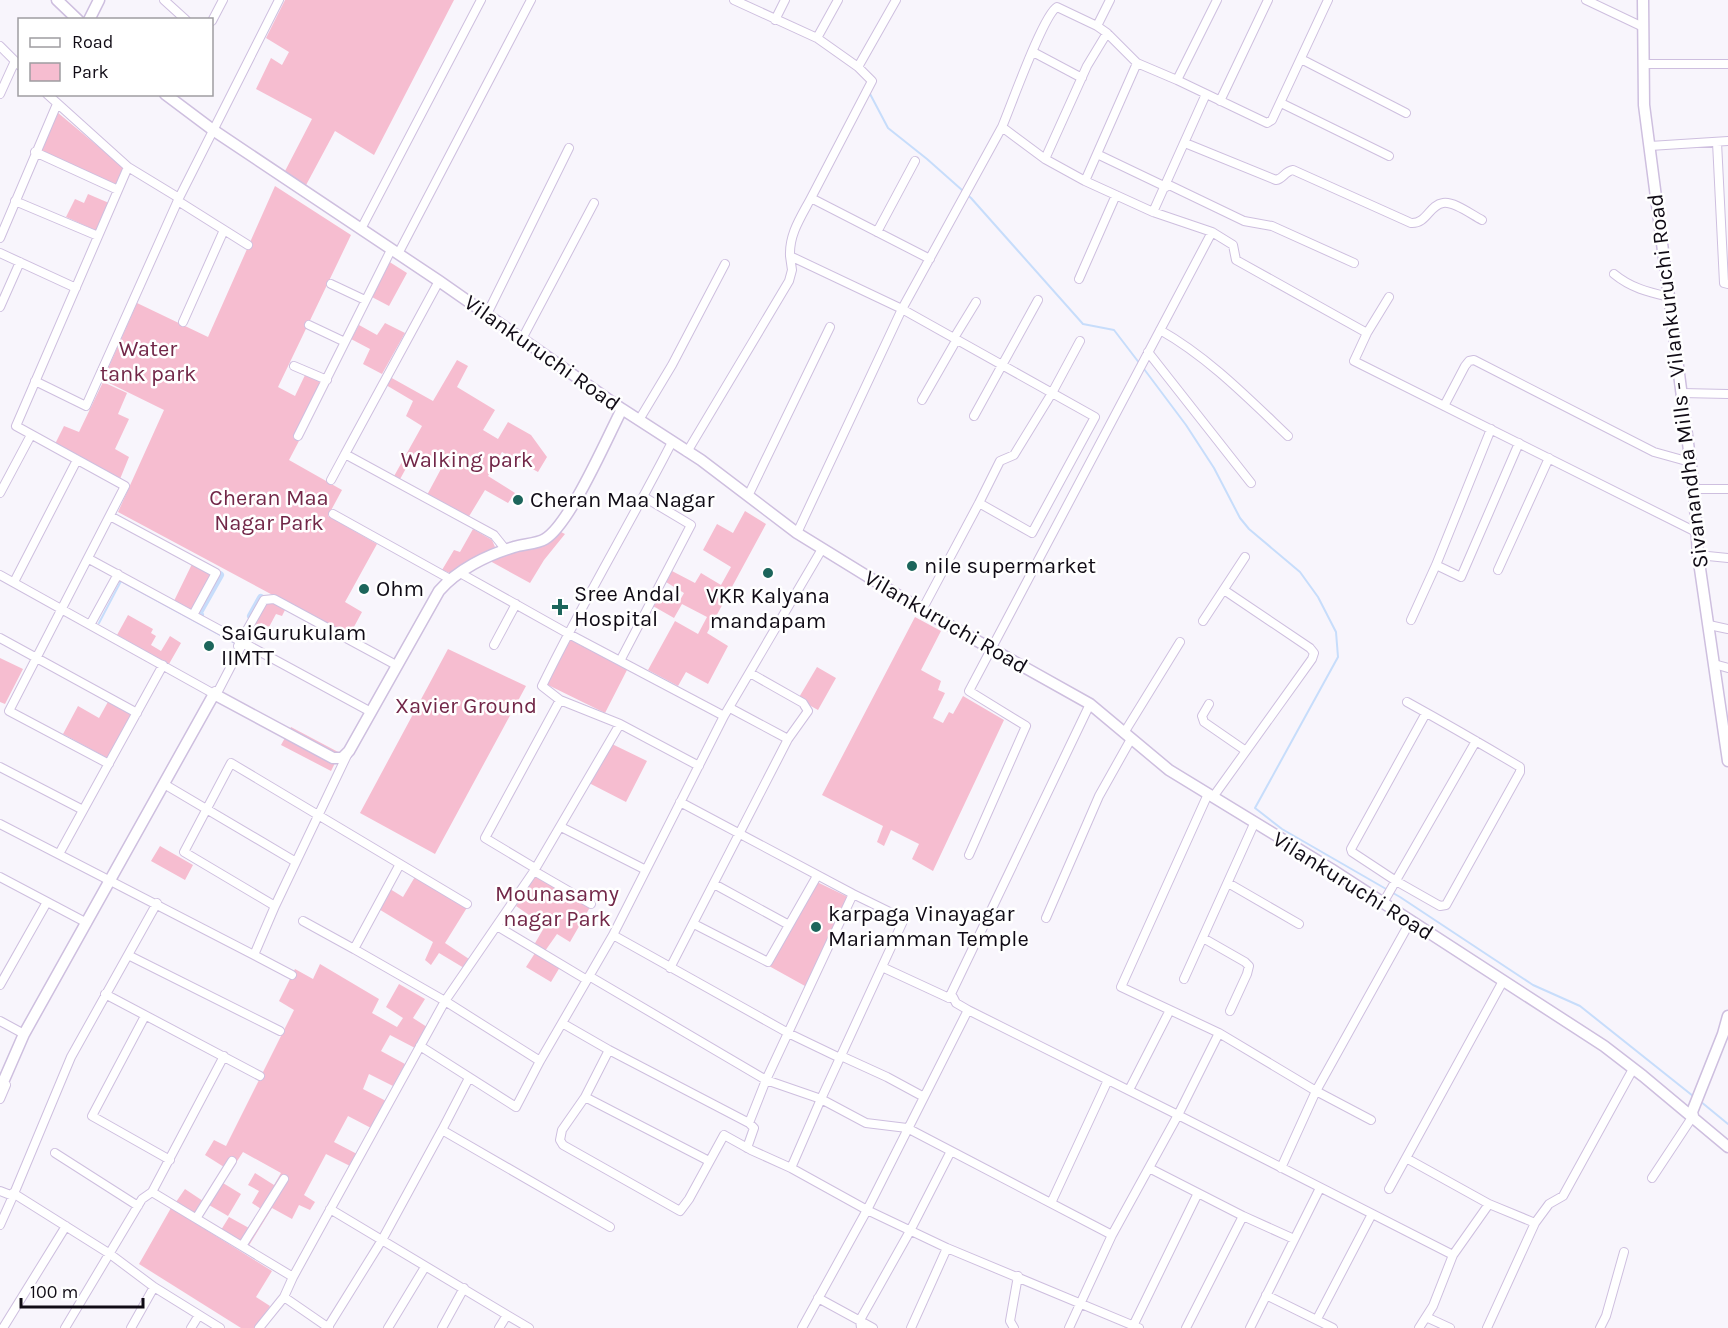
<svg xmlns="http://www.w3.org/2000/svg" width="1728" height="1328" viewBox="0 0 1728 1328" font-family="Karla,sans-serif">
<rect width="100%" height="100%" fill="#f8f5fc"/>
<path fill="#f6bdd0" d="M285 0H454L374 155 335 131 305 187 284 173 312 119 256 89 271 58 282 65 289 52 266 38Z
M57 112 124 168 116 188 38 153Z
M275 186 351 235 278 387 295 396 306 373 322 380 293 437 299 441 289 460 342 490 328 516 377 544 345 602 362 612 349 636 118 512 164 410 103 380 137 303 208 337Z
M88 194 109 203 97 231 66 217 75 199 84 203Z
M388 261 407 273 389 306 370 296Z
M385 323 405 333 382 374 363 364 370 349 351 339 359 325 377 335Z
M457 360 468 366 457 387 495 410 483 430 498 439 508 422 531 435 547 457 538 472 502 452 488 476 515 493 508 503 485 490 468 518 427 495 442 467 415 452 399 481 393 478 422 426 406 416 413 401 386 385 390 377 433 401Z
M103 382 127 393 118 414 129 419 115 449 129 457 120 479 55 444 64 426 79 432Z
M745 511 766 524 707 633 728 646 708 684 686 672 678 686 648 670 675 621 698 634 707 617 682 604 674 618 653 606 661 593 679 602 684 593 666 582 672 571 695 583 701 573 721 585 731 567 703 550 717 524 733 533Z
M473 529 492 540 495 547 450 573 442 570 454 550 460 552Z
M559 531 565 534 544 560 530 583 490 561Z
M193 562 213 573 191 613 173 603Z
M264 601H274L286 608 282 616 276 614 269 627 261 623 251 639 246 637Z
M128 615 153 629 151 633 156 636 151 645 161 651 170 636 181 643 169 664 158 658 157 660 132 647 133 644 117 635Z
M915 617 941 631 921 670 941 681 938 690 945 693 933 718 943 723 949 712 953 714 963 696 1004 720 933 871 912 859 919 844 891 830 884 846 877 842 883 826 822 795Z
M569 638 627 670 605 713 546 684Z
M448 649 526 686 435 854 360 813Z
M0 658 23 669 5 704 0 702Z
M817 667 836 678 818 710 798 699Z
M109 700 133 713 109 759 63 734 78 706 99 718Z
M291 727 340 753 331 771 281 745Z
M612 744 647 761 626 802 589 783Z
M160 846 193 865 185 880 151 861Z
M540 869 593 902 570 942 557 934 545 951 563 962 551 982 526 967 535 953 531 950 545 926 516 906Z
M416 875 468 906 445 943 469 959 464 968 439 953 431 965 425 960 433 942 377 908 390 889 403 897Z
M817 882 848 897 805 986 769 966Z
M320 964 379 999 372 1013 397 1027 403 1018 386 1007 399 984 425 999 413 1018 427 1027 415 1048 390 1035 381 1051 405 1064 393 1086 369 1074 363 1089 386 1101 371 1128 348 1116 334 1142 357 1154 350 1166 326 1154 304 1195 315 1202 310 1210 299 1205 292 1219 272 1208 248 1247 221 1230 229 1217 249 1228 261 1209 252 1203 259 1191 248 1185 255 1173 274 1185 281 1173 243 1152 223 1183 241 1194 228 1216 209 1205 200 1217 176 1202 185 1189 203 1201 224 1167 205 1155 214 1140 226 1146 294 1010 279 1001 295 969 313 979Z
M171 1208 272 1271 256 1297 270 1306 256 1328H241L139 1264Z"/>
<g fill="none" stroke-linecap="round" stroke-linejoin="round">
<path stroke="#c7ddfb" stroke-width="2" d="M869 92 888 128 927 159 971 198 1083 324 1114 330 1140 364
M1144 369 1186 425 1214 468 1240 518 1249 529 1300 572 1318 597 1336 632 1338 657 1255 808 1282 829 1400 897 1533 985 1580 1006 1693 1096
M99 623 121 581 237 644
M1700 1101 1728 1124"/>
<path stroke="#c7ddfb" stroke-width="8" d="M200 615 198 614 220 575
M251 616 261 598"/>
<g stroke="#cebfdf" stroke-width="10">
<path id="street" d="M164 0 186 20
M734 0 817 38 838 0
M1217 0 1177 80 1267 123 1272 120 1328 0
M1586 0 1643 27
M775 20 785 0
M212 21 223 0
M1097 26 1110 0
M817 38 858 67 872 81 811 198 930 259
M0 46 20 66
M1033 52 1082 78
M1301 59 1406 113
M1137 63 1107 33 1097 26 1057 7C1043 15 1011 106 1002 127L1045 159 1085 181 1153 212 1206 94
M1643 64H1728
M858 67 896 0
M0 94 15 61
M47 94 128 167 179 198 279 0
M1220 101 1268 0
M1281 103 1389 156
M1717 142 1724 283 1728 284
M1185 143 1276 180C1283 179 1285 171 1293 170L1411 223C1427 224 1429 205 1443 203 1454 201 1472 215 1482 220
M1650 146 1728 141
M35 152 118 190
M1097 154 1166 187
M1045 159 1087 66 1107 33
M1085 181 1137 63 1177 80
M1167 184 1244 221 1272 226 1354 263
M15 201 98 236
M178 201 248 245
M1153 212 1212 232 1233 245 1236 260 1367 333 1354 361 1698 533
M361 229 481 0
M877 232 915 161
M0 238 57 104
M0 253 76 288
M398 254 531 0
M790 256C789 234 801 217 811 198
M1614 274C1631 288 1648 292 1669 297
M1079 279 1116 195
M439 281 345 454 494 535 506 550
M331 284 365 300
M0 307 20 262
M487 314 569 148
M183 322 224 230
M309 325 345 342
M1160 330C1208 357 1248 398 1288 436
M1367 333 1389 297
M954 338 976 302
M522 339 594 203
M1148 352 1251 483
M294 366 327 380
M35 381 86 406 179 198
M1682 393 1728 394
M922 400 957 339
M1444 406 1465 366 1469 361 1474 360 1654 452 1690 462
M974 416 1038 300
M639 420 672 365 725 264
M298 436 391 250
M672 442C630 524 582 603 542 686L560 700 620 724 699 766
M687 452 789 281 792 270 790 256 902 309 1095 417 1032 533 979 503 922 610
M331 480 345 454
M1694 489H1728
M0 493 31 435
M748 496 830 327
M979 503 1000 461 1014 455 1052 393 1080 341
M333 514 450 579
M110 516 216 573 193 615
M797 533 902 309 1002 127
M1698 555 1728 558
M89 559 371 712
M1436 565 1461 577 1519 443
M1498 570 1549 458
M460 573 567 633 724 716
M0 575 214 694 215 691
M14 582 77 460
M1411 620 1436 565 1491 429
M1203 621 1245 557
M90 625 118 574
M1709 625 1728 629
M0 638 137 713
M494 645 516 604
M238 646 264 600 274 599 396 665
M620 661 691 525 644 497
M1714 664 1728 668
M750 673 803 703 808 711 788 739
M215 697 243 643
M1407 702C1445 723 1483 745 1520 767V772L1446 905 1440 906 1396 881 1352 852 1351 849 1426 713
M1209 704 1202 716 1204 722 1246 751
M1124 733 1180 642
M109 764 9 711 125 486 16 426 128 167
M0 767 83 810
M164 784 296 862
M1213 797 1312 659 1314 653 1310 648 1224 590
M0 824 254 955
M561 827 646 870
M59 854 163 665
M969 855 1026 726 969 691 1212 232
M400 864 354 949 445 1001 540 1061 613 935 724 716 822 549
M535 868 485 838 560 700
M534 871 591 904
M0 877 87 923
M1228 883 1299 924
M714 884 789 925
M1383 903 1476 741
M275 906 184 852 231 763 467 904
M1046 918 1099 796 1131 739
M303 921 354 949
M694 924 768 962 817 876
M497 926 587 980
M613 935 790 1034 840 1058
M1203 938 1245 962 1249 966 1247 974 1230 1011
M128 955 280 1031
M882 967 949 998
M670 968 788 739 730 708
M292 975 254 955 275 906 348 753
M589 976 766 1080 821 1099 904 919 853 894 680 802
M1184 979 1254 824
M0 985 47 902
M105 994 260 1076
M968 1010 956 1003 953 997 949 998 1090 704
M145 1016 92 1116 170 1160
M0 1021 24 1034
M562 1023 609 1050 749 1123 766 1080 853 894
M1219 1033 1316 1091 1371 1120
M420 1046 516 1107 540 1061
M609 1050 585 1097 562 1130 560 1140 563 1145 680 1211 689 1199 724 1135 751 1150 791 1168
M841 1056 887 1077 924 1097
M1129 1090 1170 1010
M585 1097 709 1161
M0 1099 6 1085
M442 1130 469 1078
M747 1148 754 1128 749 1123
M55 1153 138 1206
M1406 1158 1489 1204
M1149 1168 1243 1216 1294 1239
M1281 1168 1316 1091 1410 922
M1652 1178 1693 1116
M1389 1189 1503 981
M0 1191 13 1196 71 1057 157 903
M152 1192 224 1056
M13 1193 110 1254 154 1287 220 1328
M1051 1203 1108 1080
M330 1209 507 1315 499 1328
M197 1217 232 1161
M0 1225 13 1196
M1112 1235 907 1128 866 1123 821 1099 791 1168 867 1210 947 1248 1139 1328
M242 1246 284 1179
M1453 1255 1489 1204 1535 1223
M293 1277 284 1297 329 1328
M1266 1295 1333 1328
M818 1298 873 1328
M507 1315 529 1328
M1317 1319 1372 1214
M1133 1326 1198 1193
M328 1327 382 1240 442 1130 610 1227
M3 1328 66 1226
M65 1328 142 1199 152 1192 293 1277 445 1001 534 871 620 724
M131 1328 154 1287
M191 1328 199 1315
M259 1328 284 1297
M388 1328 425 1267
M442 1328 464 1288
M802 1328 867 1210 968 1010 1178 1115 1453 1255 1433 1306 1426 1317 1450 1328
M861 1328 860 1320 910 1231 951 1151
M911 1328 947 1248
M1014 1328 1010 1321 1018 1276
M1069 1328 1112 1235 1178 1115 1219 1033 1121 987 1208 794
M1186 1328 1243 1216
M1250 1328 1320 1188
M1419 1328 1426 1317
M1487 1328 1535 1223 1549 1204 1563 1196 1633 1069
M1600 1328 1606 1316 1624 1252"/>
</g>
<g stroke="#cebfdf" stroke-width="13">
<path id="secondary" d="M57 0 78 20
M1643 0 1644 105 1694 489 1698 555 1728 761
M89 20 99 0
M165 94 213 130 439 281 622 409 701 460 797 533 922 610 1090 704 1169 770 1331 869 1604 1046 1643 1076 1728 1147
M0 1089 24 1034 214 694 333 758H342L349 751 439 591C457 570 487 555 514 547 523 544 537 544 545 539 570 524 607 438 622 409
M1693 1116 1692 1112 1723 1034 1728 1016"/>
</g>
<use href="#street" stroke="#fff" stroke-width="8"/>
<use href="#secondary" stroke="#fff" stroke-width="10"/>
</g>
<g fill="#1c655b" stroke="#fff" stroke-width="2">
<circle cx="518" cy="500" r="6"/>
<circle cx="912" cy="566" r="6"/>
<circle cx="768" cy="573" r="6"/>
<circle cx="364" cy="589" r="6"/>
<path d="M557 598h6v6h6v6h-6v6h-6v-6h-6v-6h6z"/>
<circle cx="209" cy="646" r="6"/>
<circle cx="816" cy="927" r="6"/>
</g>
<g text-anchor="middle" dominant-baseline="central" stroke-width="5" stroke-linejoin="round" paint-order="stroke">
<g font-size="22" fill="#722748" stroke="#fff">
<text x="148" y="349">Water<tspan x="148" dy="25">tank park</tspan></text>
<text x="467" y="460">Walking park</text>
<text x="269" y="498">Cheran Maa<tspan x="269" dy="25">Nagar Park</tspan></text>
<text x="466" y="706">Xavier Ground</text>
<text x="557" y="894">Mounasamy<tspan x="557" dy="25">nagar Park</tspan></text>
</g>
<g font-size="22" fill="#100b15" stroke="#fff">
<text transform="translate(542 353) rotate(35)">Vilankuruchi Road</text>
<text transform="translate(1678 381) rotate(-97)">Sivanandha Mills - Vilankuruchi Road</text>
<text transform="translate(946 622) rotate(30)">Vilankuruchi Road</text>
<text transform="translate(1353 886) rotate(32)">Vilankuruchi Road</text>
</g>
<g font-size="22" fill="#100b15" stroke="#fff" text-anchor="start">
<text x="530" y="500">Cheran Maa Nagar</text>
<text x="924" y="566">nile supermarket</text>
<text x="376" y="589">Ohm</text>
<text x="574" y="594">Sree Andal<tspan x="574" dy="25">Hospital</tspan></text>
<text x="768" y="596" text-anchor="middle">VKR Kalyana<tspan x="768" dy="25">mandapam</tspan></text>
<text x="221" y="633">SaiGurukulam<tspan x="221" dy="25">IIMTT</tspan></text>
<text x="828" y="914">karpaga Vinayagar<tspan x="828" dy="25">Mariamman Temple</tspan></text>
</g>
</g>
<rect x="18" y="18" width="195" height="78" fill="#ffffff" stroke="#9f9da1" stroke-width="1.5"/>
<rect x="30" y="38" width="30" height="9" fill="#ffffff" stroke="#9f9da1" stroke-width="1.5"/>
<text x="72" y="48" font-size="18" fill="#100b15">Road</text>
<rect x="30" y="63" width="30" height="18" fill="#f6bdd0" stroke="#9f9da1" stroke-width="1.5"/>
<text x="72" y="78" font-size="18" fill="#100b15">Park</text>
<path d="M21 1298v9h122v-9" fill="none" stroke="#100b15" stroke-width="3"/>
<text x="30" y="1298" font-size="18" fill="#100b15" stroke="#ffffff" stroke-width="4.5" paint-order="stroke">100 m</text>
</svg>
